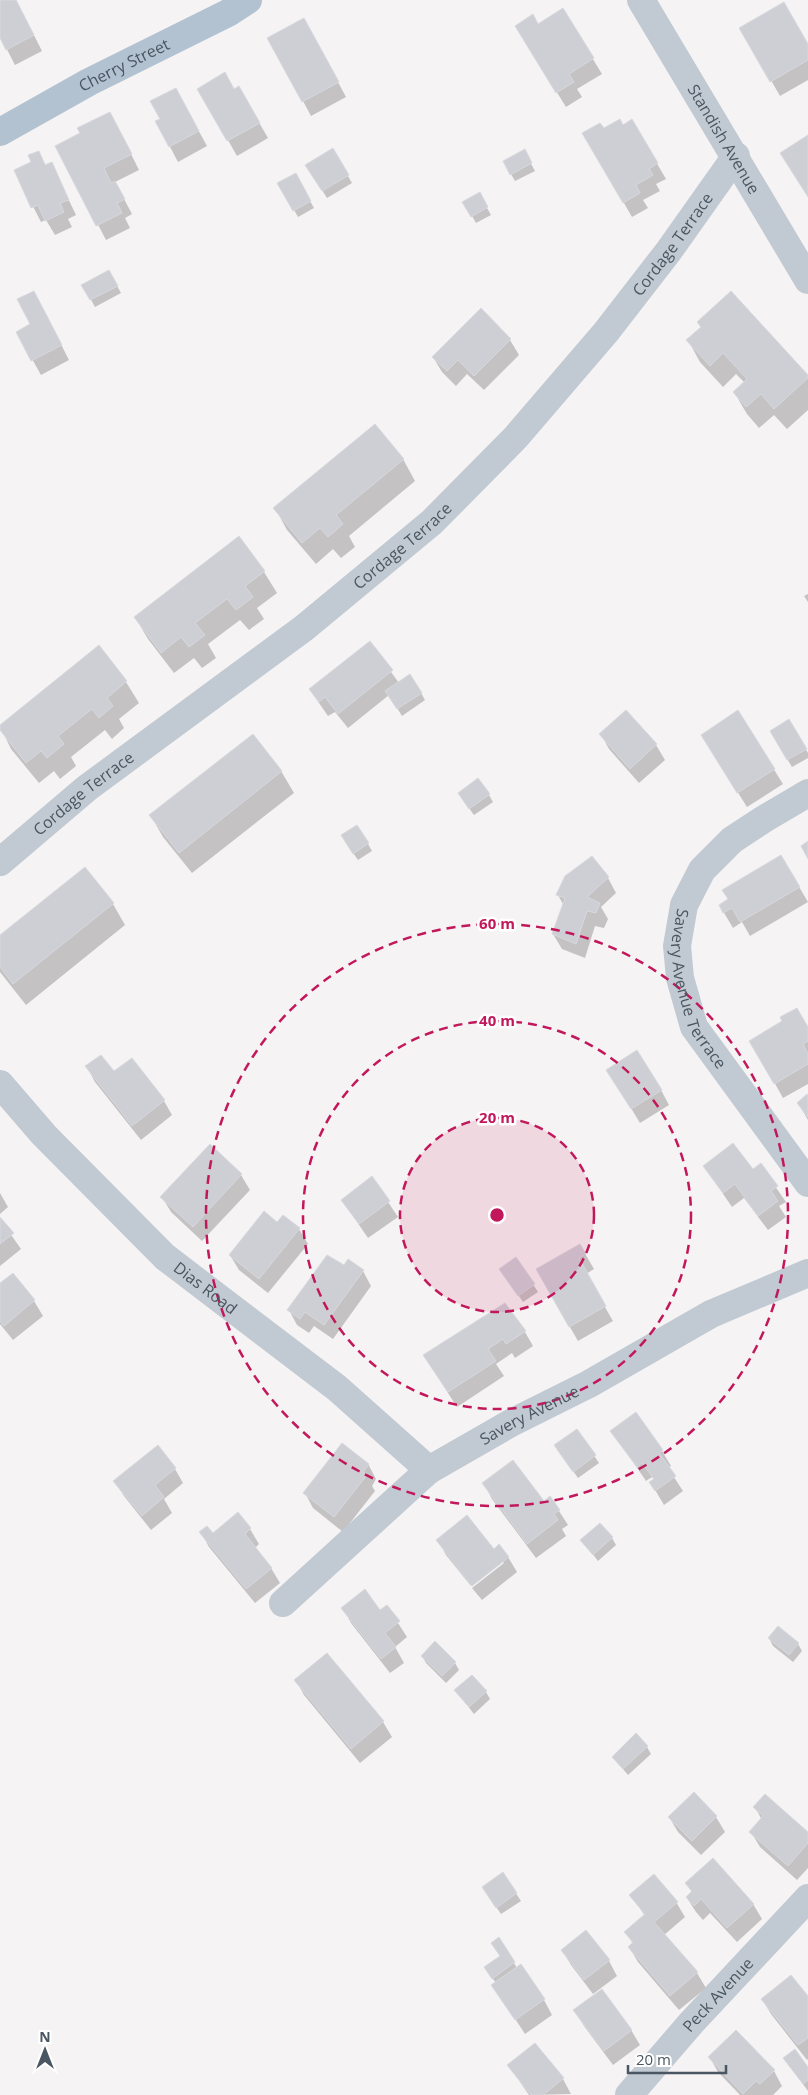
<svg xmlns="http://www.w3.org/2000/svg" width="808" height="2095" viewBox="0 0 808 2095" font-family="'Open Sans',sans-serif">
<rect width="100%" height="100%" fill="#f5f3f3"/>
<path fill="#0003" d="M0 0H16L42 51 15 65 1 38 0 39Z
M563 10 602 74 577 89 582 97 566 107 525 41 538 26Z
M741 28 808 46V80L780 96Z
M312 34 346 97 311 116 303 101Z
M239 88 268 138 237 156 199 89 234 91Z
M184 104 207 146 178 162 157 122Z
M632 121 666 179 656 184 660 191 643 200 648 208 632 217 584 134 623 126Z
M118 128 139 170 115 182 132 214 125 218 130 228 106 240 57 146Z
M333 150 352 183 327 198 307 166Z
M524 151 535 171 515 181 504 162Z
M39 152 46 166 51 163 76 215 68 219 72 227 55 235 46 220 41 222 15 171 33 163Z
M295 174 314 208 298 217 279 183Z
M479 194 491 215 476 223 464 202Z
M109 271 121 293 95 307 83 285Z
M42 307 69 360 41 375 17 332 31 325Z
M481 310 510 340 519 355 484 390 467 374 456 386 442 372 433 357Z
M688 340 808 377V410L787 429 774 415 759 428 747 414 734 392 745 383 736 374 723 387 700 362Z
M403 459 415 481 349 536 355 547 341 558 333 549 316 564 287 530 275 508Z
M239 538 264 572 277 593 257 608 264 619 249 630 240 620 208 644 216 658 202 668 194 658 174 673 148 639 135 617Z
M808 594V602L804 596Z
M370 643 399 683 421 693 425 700 402 716 389 695 348 728 335 712 328 716 310 690Z
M98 647 126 682 139 703 119 719 124 728 112 739 105 730 71 757 76 766 60 779 54 771 39 783 11 749 0 726Z
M626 712 656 745 665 760 639 783 609 749 601 734Z
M738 712 783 784 747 807 711 750Z
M789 721 808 753V758L792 767 771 732Z
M281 771 294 793 192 873 163 837 151 816Z
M489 795 493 802 474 815 463 800Z
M346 843 368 844 372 851 358 860Z
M781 856 808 902 750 936 742 922 733 928 720 906Z
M608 878 616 893 601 907 608 919 604 928 595 926 585 958 562 949 553 934 564 906 558 895Z
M113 904 125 925 26 1005 0 972V937Z
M808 1030V1084L783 1098 751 1041Z
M87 1067 114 1073 164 1101 172 1115 141 1140 95 1082Z
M617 1085 661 1090 669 1105 640 1123Z
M808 1098V1120L798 1103Z
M210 1146 241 1175 250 1190 202 1241 171 1212 162 1197Z
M760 1165 786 1202 779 1206 786 1217 768 1230 744 1198 732 1207 704 1166 753 1171Z
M372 1178 398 1217 368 1238 342 1200Z
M0 1193 8 1207 0 1214Z
M283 1216 299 1229 308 1244 268 1293 239 1270 230 1255 278 1223Z
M0 1219 21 1249 0 1266Z
M580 1245 594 1269 586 1274 613 1321 578 1341 537 1270Z
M516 1258 538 1292 523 1302 505 1276Z
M344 1267 363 1271 371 1286 333 1339 314 1326 309 1333 297 1325 289 1310Z
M13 1275 34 1301 43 1316 13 1340 0 1324V1285Z
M525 1332 533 1346 515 1358 512 1353 496 1364 504 1376 457 1407 424 1356Z
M635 1414 662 1451 671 1466 668 1468 683 1491 664 1505 651 1483 654 1480 652 1477 646 1481 612 1431Z
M577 1430 599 1463 578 1478 560 1452Z
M368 1464 376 1479 372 1486 375 1491 343 1532 313 1508 305 1493Z
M175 1469 183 1483 164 1499 172 1513 151 1530 124 1496 115 1482Z
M484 1484 544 1503 559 1511 568 1525 562 1529 566 1536 536 1558 492 1499Z
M238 1514 250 1529 259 1544 255 1548 271 1568 280 1583 255 1603 209 1547 201 1532 213 1534Z
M612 1538 616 1545 598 1561 582 1540Z
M438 1540 494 1550 508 1557 517 1572 482 1600 472 1588 504 1563 502 1561 471 1586 446 1555Z
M387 1606 407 1637 395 1647 404 1663 390 1673 351 1623 343 1608 380 1611Z
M769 1638 798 1644 802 1651 793 1662 773 1646Z
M327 1654 383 1722 392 1737 360 1763 304 1695 296 1680Z
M422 1656 455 1663 459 1670 446 1683 426 1663Z
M456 1691 486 1692 490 1699 474 1714Z
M647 1747 651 1754 628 1775 613 1757Z
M755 1807 808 1834V1868L797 1880 760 1847 751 1832 762 1820Z
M669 1817H716L725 1832 701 1855 678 1832Z
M503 1874 521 1901 501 1914 488 1895Z
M687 1884 753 1904 762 1919 737 1942 710 1913 703 1920 696 1912 687 1898 692 1893Z
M631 1895 676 1902 685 1917 664 1935 697 1973 706 1988 679 2010 638 1962 629 1947 633 1944 626 1932 645 1916Z
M586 1931 609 1961 617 1976 593 1994 571 1965 562 1950Z
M499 1939 517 1968 544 2000 552 2015 525 2034 493 1985 496 1983 490 1975 501 1957Z
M808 1998V2059L807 2060 771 2014 762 1999Z
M575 2011 631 2030 640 2045 613 2065 584 2026Z
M710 2058 774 2071 782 2086 773 2095H740L718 2072Z
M784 2058 808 2069V2091L789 2065Z
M509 2066 563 2079 571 2094 529 2095Z"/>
<path fill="#cdcfd5" stroke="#d7d9de" d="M0 0H16L34 35 6 50 0 38Z
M784 2 808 44V60L770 82 739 28Z
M563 8 594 58 569 74 574 82 556 93 515 26 533 14 538 24Z
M304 18 339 82 302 102 267 38Z
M225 72 234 89 239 86 260 123 227 141 197 89Z
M176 88 199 131 169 147 155 121 160 119 150 101Z
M110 112 132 154 104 168 111 183 115 181 125 199 117 203 122 213 96 226 55 146 80 133 77 128Z
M620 119 623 125 632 119 658 163 649 169 653 175 636 185 640 193 623 203 582 133 600 123 604 128Z
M808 135V197L780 153Z
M333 148 349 175 322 191 305 165Z
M525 149 532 163 510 175 503 161Z
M39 151 45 165 52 162 69 200 60 203 64 212 45 221 38 205 31 208 14 170 31 162 28 155Z
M296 173 311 201 293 211 277 183Z
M480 192 488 207 471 217 462 202Z
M109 270 118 286 90 300 81 285Z
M34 291 62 345 31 361 16 332 30 324 17 299Z
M731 291 808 375V378L774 409 761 394 746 407 733 392 747 379 723 353 710 366 686 340 701 327 697 322Z
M481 308 511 339 474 376 458 360 447 371 432 357Z
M375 424 404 459 336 515 343 524 328 537 320 528 302 543 273 508Z
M239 536 265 571 245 586 253 597 236 610 227 599 195 623 205 635 189 647 181 637 161 653 134 617Z
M370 641 393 670 338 714 325 697 319 702 309 689Z
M99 645 127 681 107 698 113 706 99 718 92 709 58 736 64 744 47 758 41 751 26 763 0 730V725Z
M410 674 422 693 397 709 385 691Z
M626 710 657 744 630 769 599 734Z
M738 710 775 769 737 793 701 735Z
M789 719 807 749 787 760 770 731Z
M253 734 282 771 179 853 149 815Z
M478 778 490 794 469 809 458 793Z
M357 825 369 843 353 854 341 835Z
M808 841V859L801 846Z
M781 855 800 887 740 922 732 908 723 913 719 905 728 899 722 890Z
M592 856 609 877 587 897 600 903 596 913 587 911 576 944 552 934 565 898 556 895 565 876Z
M85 867 114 903 13 984 0 967V935Z
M797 1008 808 1027V1041L803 1044 808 1054V1064L774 1084 749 1041 782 1021 780 1017Z
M637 1050 662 1090 631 1109 606 1070Z
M101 1055 114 1071 132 1058 165 1100 132 1126 85 1066Z
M807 1094 808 1096V1117L797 1103Z
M733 1143 753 1169 761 1163 778 1186 771 1191 778 1201 758 1216 735 1184 723 1193 703 1166Z
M210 1144 242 1174 193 1227 160 1197Z
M372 1176 390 1201 359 1224 341 1200Z
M264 1211 277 1222 283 1215 300 1228 259 1279 229 1255Z
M0 1217 14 1233 0 1244Z
M580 1244 586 1254 579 1258 606 1306 569 1327 536 1269Z
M327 1255 344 1265 348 1259 364 1270 324 1325 305 1312 300 1319 287 1310Z
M516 1257 535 1284 518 1296 499 1269Z
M13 1273 35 1300 4 1326 0 1321V1283Z
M505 1303 526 1331 506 1344 503 1339 488 1349 496 1361 448 1392 423 1355Z
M636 1412 663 1450 659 1453 676 1476 655 1491 649 1482 654 1479 642 1463 637 1467 610 1431Z
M577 1429 596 1455 573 1472 554 1445Z
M342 1443 369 1464 363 1472 367 1475 334 1517 303 1493Z
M158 1445 176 1468 155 1485 164 1497 142 1516 113 1481Z
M513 1460 544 1501 550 1496 560 1510 554 1514 558 1520 527 1544 482 1483Z
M238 1512 251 1528 245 1534 272 1568 246 1589 199 1532 207 1526 213 1533Z
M467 1515 494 1549 499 1544 509 1557 472 1586 436 1540Z
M600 1523 613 1537 593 1555 580 1540Z
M365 1589 380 1610 387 1605 400 1621 385 1633 396 1647 381 1659 341 1608Z
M778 1626 799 1643 789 1655 768 1638Z
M435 1641 456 1662 442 1676 421 1656Z
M327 1653 384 1721 351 1749 294 1680Z
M472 1675 487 1691 469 1707 454 1690Z
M636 1733 648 1746 623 1769 612 1757Z
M694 1792 717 1816 692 1841 668 1817Z
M765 1794 808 1832V1843L788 1866 749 1832 763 1816 753 1807Z
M713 1858 754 1904 727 1928 701 1899 694 1906 686 1897 692 1891 685 1883Z
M503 1872 517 1893 496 1908 482 1887Z
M654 1874 678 1902 654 1922 698 1972 670 1996 628 1947 633 1942 624 1932 645 1914 629 1895Z
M586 1930 610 1960 584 1980 561 1950Z
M499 1937 515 1962 492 1979 484 1967 500 1956 491 1943Z
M521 1964 545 1999 515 2020 491 1985Z
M791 1975 808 1996V2038L798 2045 761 1999Z
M602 1989 632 2030 604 2051 573 2010Z
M736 2030 775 2070 760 2084 756 2081 743 2094 708 2057Z
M535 2043 564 2078 543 2095H531L507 2065Z
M795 2049 808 2067V2080L803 2084 783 2058Z"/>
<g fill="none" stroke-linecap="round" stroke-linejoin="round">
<g stroke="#c1cad2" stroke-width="28">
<path id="s1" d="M641 0 808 280"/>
<path id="s2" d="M808 793 764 819 732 840 702 870 684 905 677 946 680 978 694 1027 808 1183"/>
<path id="s3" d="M0 862 87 788 304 628 432 522 516 437 606 332 668 252 736 156"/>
<path id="s4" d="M0 1084 44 1135 165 1257 337 1388 429 1470"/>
<path id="s5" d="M283 1603 429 1470 511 1423 589 1384 711 1314 808 1273"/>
<path id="s6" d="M629 2095 692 2022 808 1898"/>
</g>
<path stroke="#b3c2d1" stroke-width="28" id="s7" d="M0 132 89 82 228 13 248 0"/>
</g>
<circle cx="497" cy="1215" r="97" fill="#c2185b" fill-opacity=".12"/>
<g fill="none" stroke="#c2185b" stroke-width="2.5" stroke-dasharray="9 6">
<circle cx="497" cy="1215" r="97"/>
<circle cx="497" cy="1215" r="194"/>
<circle cx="497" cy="1215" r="291"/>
</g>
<g text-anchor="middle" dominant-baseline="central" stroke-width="5" stroke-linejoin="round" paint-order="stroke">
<g font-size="16" fill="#4a5661" stroke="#fff">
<text stroke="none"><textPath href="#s7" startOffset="141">Cherry Street</textPath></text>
<text stroke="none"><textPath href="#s1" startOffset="162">Standish Avenue</textPath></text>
<text stroke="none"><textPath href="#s3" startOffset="918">Cordage Terrace</textPath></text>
<text stroke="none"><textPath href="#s3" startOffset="512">Cordage Terrace</textPath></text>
<text stroke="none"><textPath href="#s3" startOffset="108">Cordage Terrace</textPath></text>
<text stroke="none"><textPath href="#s2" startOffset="260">Savery Avenue Terrace</textPath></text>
<text stroke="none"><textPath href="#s4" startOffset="290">Dias Road</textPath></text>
<text stroke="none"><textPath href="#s5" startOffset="312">Savery Avenue</textPath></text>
<text stroke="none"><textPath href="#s6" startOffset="134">Peck Avenue</textPath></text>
</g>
</g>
<circle cx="497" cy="1215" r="8" fill="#c2185b" stroke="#fff" stroke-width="2.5"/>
<g font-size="15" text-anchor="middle" font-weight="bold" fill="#c2185b" stroke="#fff" stroke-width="5" stroke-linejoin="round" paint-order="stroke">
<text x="497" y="929">60 m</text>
<text x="497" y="1026">40 m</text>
<text x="497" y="1123">20 m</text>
</g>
<g transform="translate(45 2050)" stroke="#ffffff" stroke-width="4" paint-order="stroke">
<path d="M0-4L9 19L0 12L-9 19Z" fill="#4a5661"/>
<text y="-8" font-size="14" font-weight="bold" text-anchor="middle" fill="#4a5661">N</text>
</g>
<path d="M628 2065v8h98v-8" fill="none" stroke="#4a5661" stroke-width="2.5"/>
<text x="636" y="2065" font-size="15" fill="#4a5661" stroke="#ffffff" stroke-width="4" paint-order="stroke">20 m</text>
</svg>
